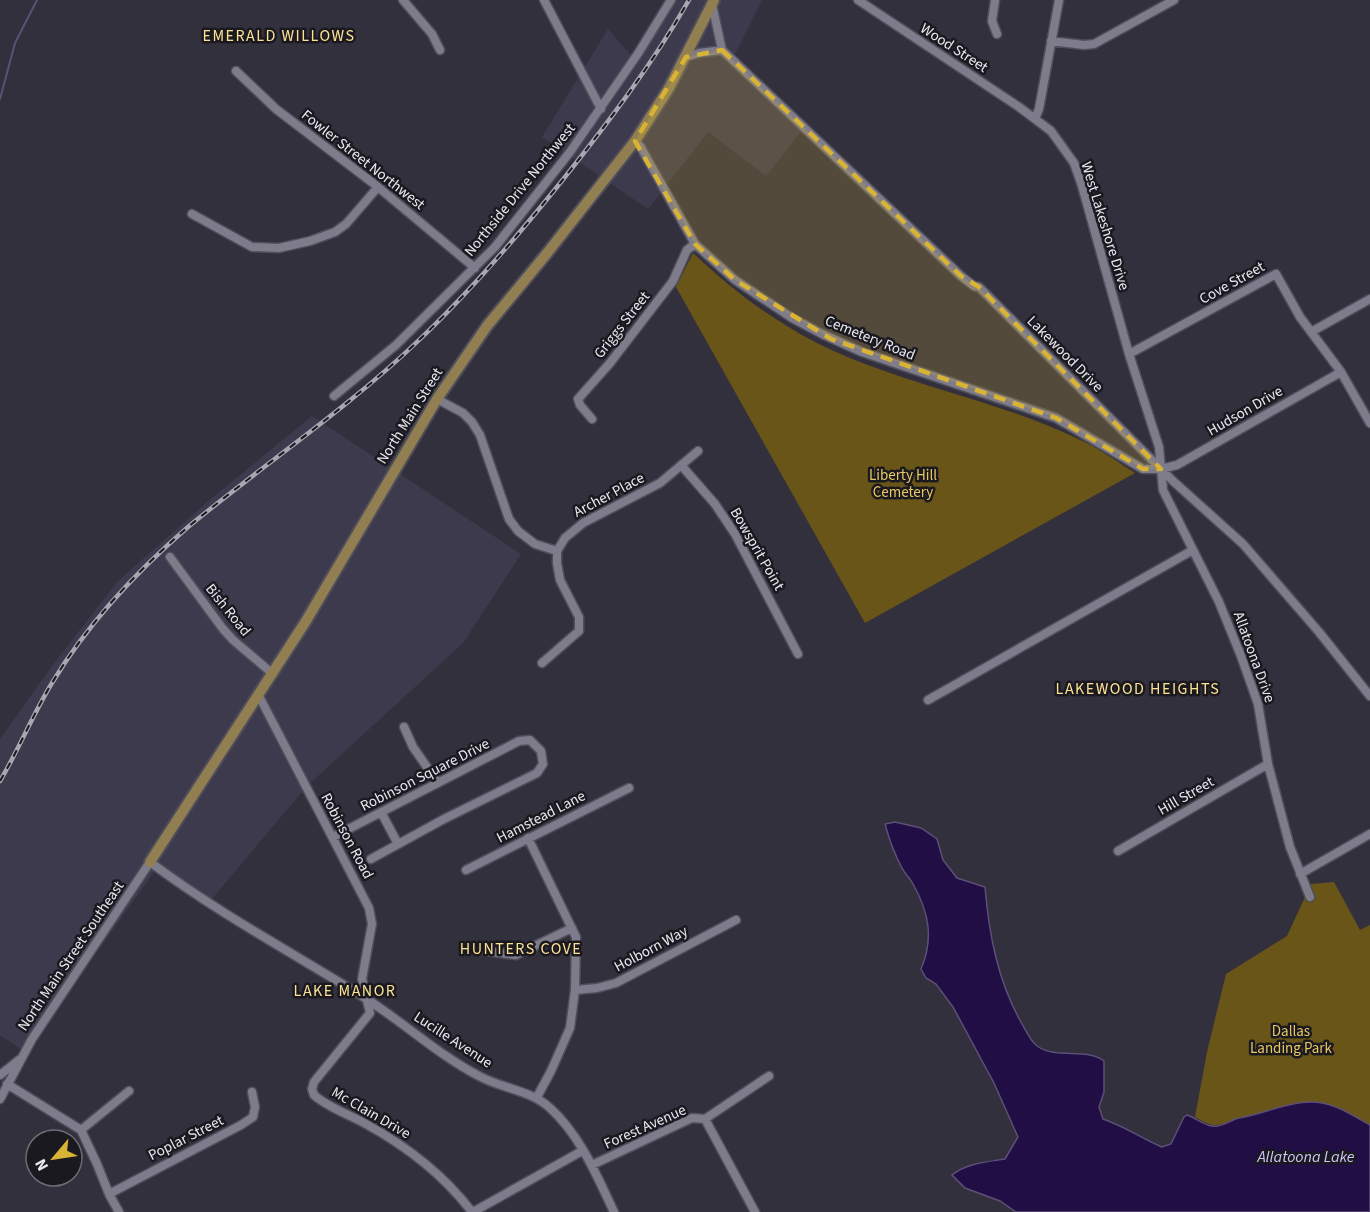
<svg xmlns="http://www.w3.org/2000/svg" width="1370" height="1212" viewBox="0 0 1370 1212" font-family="'Source Sans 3',sans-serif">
<rect width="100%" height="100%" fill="#33303e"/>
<path fill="#3e3a4d" d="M668 0H762L731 63 803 129 766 176 708 132 648 209 542 137 608 29 635 60Z
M312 416 521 554 463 643 307 786 210 901 157 868 25 1052 0 1035V739L49 670 117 582 206 503Z"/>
<path fill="#685517" d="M693 253C730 288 769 318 815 342 898 384 992 398 1076 438 1097 447 1116 461 1135 473L865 623 676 287Z
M1334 882 1360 930 1370 925V1129L1246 1117C1220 1121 1221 1133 1195 1117L1207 1052 1226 974 1287 936 1311 884Z"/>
<path fill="#210e45" stroke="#5d4f78" stroke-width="1.5" d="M895 822 921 828 937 839 943 860 957 878 985 887C989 935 998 982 1022 1024 1026 1031 1031 1042 1037 1046 1057 1060 1086 1047 1104 1061V1092L1099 1107 1103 1119C1126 1127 1141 1138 1162 1147L1171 1144 1184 1117 1187 1115C1196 1118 1204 1125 1212 1126 1222 1128 1230 1120 1239 1118 1270 1113 1301 1094 1333 1106 1346 1110 1358 1119 1370 1125V1212H1016L1000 1201 965 1188 952 1175C967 1163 987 1162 1005 1159L1018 1137 994 1083 953 1007 936 984 926 978 921 969C934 939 929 912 913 884 910 878 905 874 902 868 895 855 889 839 885 824Z"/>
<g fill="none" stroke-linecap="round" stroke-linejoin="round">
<path stroke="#5d4f78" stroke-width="2" d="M0 99 15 43 37 0"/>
<g stroke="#504e5a" stroke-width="11">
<path id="minor" d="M403 0 432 34 440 50
M544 0 601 109
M858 0 1019 107 1051 131 1074 163 1082 186 1129 354 1159 447 1163 490 1219 602 1241 656 1258 704 1268 764 1290 847 1310 897
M995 0 992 21 997 34
M712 4 722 50 961 276 974 286 979 287 1173 481 1243 544 1319 632 1370 696
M1051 41 1084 45 1094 44 1174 0
M686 57 699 53 722 50
M236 71 276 109 378 187 475 268
M1035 119 1039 109 1059 0
M635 141 640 146 695 244 735 280 792 318 822 334 862 352 1056 418 1143 469H1161L1177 465 1341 372
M192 214 252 247 279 248 310 241 335 232 346 224 378 187
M1311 332 1370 299
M1129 354 1276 274 1300 317 1341 372 1370 423
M334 396 396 345 495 247 570 152 639 52 671 0
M437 399 463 413 472 422 480 435 509 519 518 531 535 544 557 551
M592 419 580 405 578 399 610 363 673 281 687 250 695 244
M681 465 715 504 735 534 798 654
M170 557 223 629 233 640 273 674
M542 663 579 631V617L560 580 557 563V551L565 538 583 523 660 483 698 451
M259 696 369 908 372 924 362 979 370 1013 314 1082 312 1089 314 1095C327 1107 350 1115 366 1124 408 1147 443 1174 472 1212
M928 700 1193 550
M404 727 413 747 438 783
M381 812 398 844
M333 837 519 741 530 740 541 751 543 764 537 773 444 819 371 859
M528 838 576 937 575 990 570 1028 551 1071 537 1097
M1118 851 1268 764
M466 870 629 788
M1300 874 1370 834
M485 951 516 955 572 928
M575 990 597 988 616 983 736 920
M0 1075 19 1060
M7 1084 81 1130 97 1164 109 1194 119 1212
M0 1099 32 1039 150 862C218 913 293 953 365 998 403 1022 441 1057 481 1077 504 1089 530 1090 550 1108 580 1135 597 1176 614 1212
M705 1119 755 1212
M81 1130 129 1091
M592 1165 692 1118 705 1119 769 1076
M109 1194 241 1125 253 1117 255 1107 252 1092
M473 1212 582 1151"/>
</g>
<g stroke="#504e5a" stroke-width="14">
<path id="major" d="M150 862 306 621 437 399 487 326 548 252 635 141 669 88 714 0"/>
</g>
<use href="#minor" stroke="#7e7b8b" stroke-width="8"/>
<use href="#major" stroke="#917f52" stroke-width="10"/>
<g stroke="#a8a6b0" stroke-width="4.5">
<path id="rail" d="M0 781C19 749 33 714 52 683 88 623 136 572 188 527 264 464 347 409 418 341 470 292 516 238 561 182 607 124 652 65 689 0"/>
</g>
<use href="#rail" stroke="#1a191f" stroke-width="2" stroke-dasharray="7" stroke-linecap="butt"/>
</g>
<path fill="#d9b334" fill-opacity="0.2" stroke="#d9b334" stroke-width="4.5" stroke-dasharray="12 8" stroke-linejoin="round" d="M722 50 961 276 979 287 1161 469H1143L1056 418 831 339 735 280 695 244 635 141 686 57Z"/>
<g text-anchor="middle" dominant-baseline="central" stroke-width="5" stroke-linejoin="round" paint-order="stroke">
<g font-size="15" fill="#e9e7f0" stroke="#1a191f">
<text transform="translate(954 48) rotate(33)">Wood Street</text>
<text transform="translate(363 160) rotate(38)">Fowler Street Northwest</text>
<text transform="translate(520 190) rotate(-51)">Northside Drive Northwest</text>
<text transform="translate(1105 226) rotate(73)">West Lakeshore Drive</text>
<text transform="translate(1232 283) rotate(-29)">Cove Street</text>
<text transform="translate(622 325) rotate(-52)">Griggs Street</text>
<text transform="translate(870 338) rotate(22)">Cemetery Road</text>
<text transform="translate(1065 354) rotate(45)">Lakewood Drive</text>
<text transform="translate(1245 411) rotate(-30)">Hudson Drive</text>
<text transform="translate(410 416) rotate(-58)">North Main Street</text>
<text transform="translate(609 495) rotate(-28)">Archer Place</text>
<text transform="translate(757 549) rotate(60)">Bowsprit Point</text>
<text transform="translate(228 610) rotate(51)">Bish Road</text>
<text transform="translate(1254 657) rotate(70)">Allatoona Drive</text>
<text transform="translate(425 775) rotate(-27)">Robinson Square Drive</text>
<text transform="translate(1186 796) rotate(-30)">Hill Street</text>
<text transform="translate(541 817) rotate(-27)">Hamstead Lane</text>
<text transform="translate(347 836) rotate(62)">Robinson Road</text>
<text transform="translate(651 949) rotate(-28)">Holborn Way</text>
<text transform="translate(71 956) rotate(-56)">North Main Street Southeast</text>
<text transform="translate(453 1040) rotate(33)">Lucille Avenue</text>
<text transform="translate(371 1113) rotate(30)">Mc Clain Drive</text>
<text transform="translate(645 1127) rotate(-24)">Forest Avenue</text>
<text transform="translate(186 1138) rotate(-27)">Poplar Street</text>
</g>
<g font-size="15" fill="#e9c863" stroke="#1a191f">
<text x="903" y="475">Liberty Hill<tspan x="903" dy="17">Cemetery</tspan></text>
<text x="1291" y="1031">Dallas<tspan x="1291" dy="17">Landing Park</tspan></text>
</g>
<g font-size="16" letter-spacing="1.5" fill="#fce195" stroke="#1a191f">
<text x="279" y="36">EMERALD WILLOWS</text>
<text x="1138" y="689">LAKEWOOD HEIGHTS</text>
<text x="521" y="949">HUNTERS COVE</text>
<text x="345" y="991">LAKE MANOR</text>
</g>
<g font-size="16" font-style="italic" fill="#cec4fa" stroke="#1a191f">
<text x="1306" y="1157">Allatoona Lake</text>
</g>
</g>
<g transform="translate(54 1158) rotate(241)"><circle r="28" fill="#1a191f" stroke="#6d6b73" stroke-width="1.5"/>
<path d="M0-4.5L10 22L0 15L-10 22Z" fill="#d9b334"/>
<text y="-9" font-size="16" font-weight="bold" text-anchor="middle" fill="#e9e7f0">N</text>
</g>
</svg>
